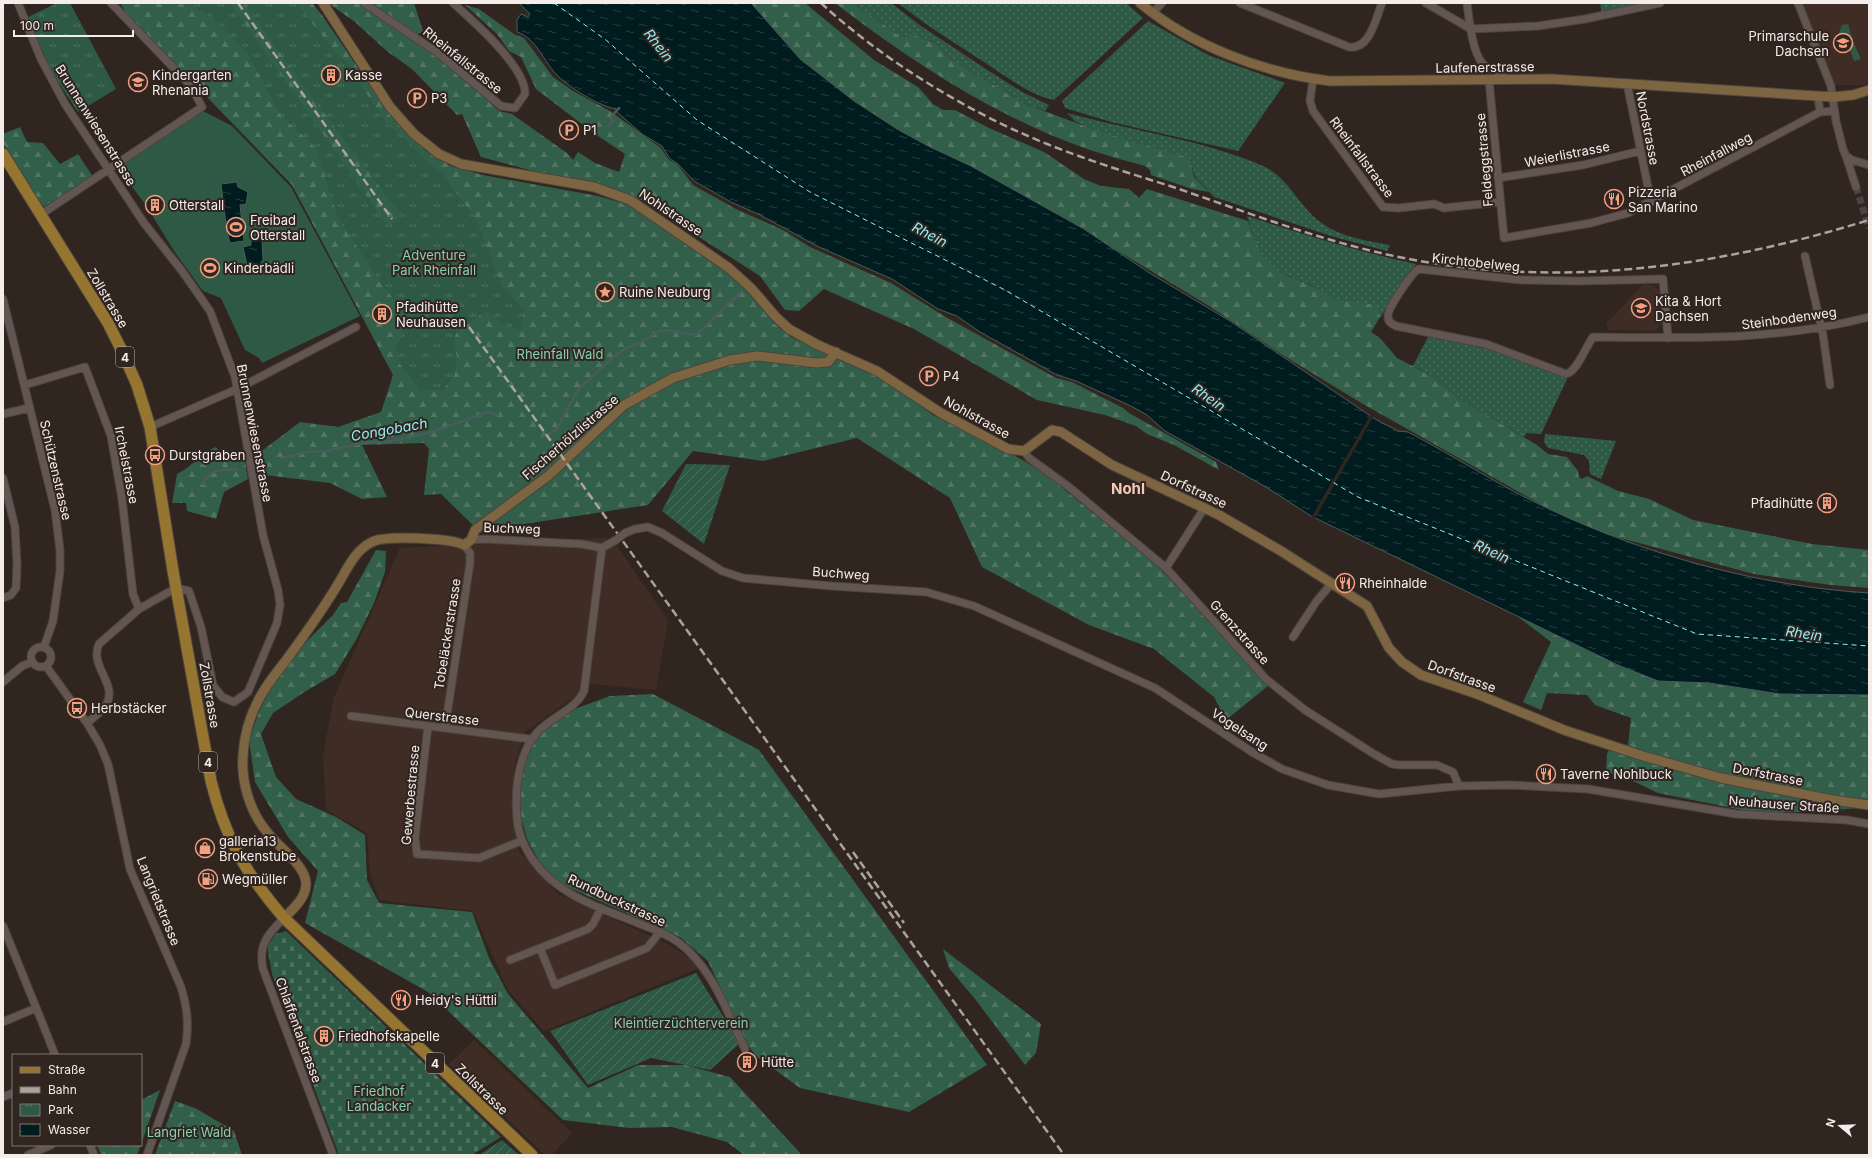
<svg xmlns="http://www.w3.org/2000/svg" width="1872" height="1158" viewBox="0 0 1872 1158" font-family="Inter,sans-serif">
<defs>
<pattern id="grass-dots" width="8" height="8" patternUnits="userSpaceOnUse"><rect width="8" height="8" fill="#2e5a45"/><path d="M2 2h.1M6 6h.1" fill="none" stroke="#4d7260" stroke-width="1.8" stroke-linecap="round"/></pattern>
<pattern id="forest-firs" width="22" height="20" patternUnits="userSpaceOnUse"><rect width="22" height="20" fill="#325f49"/><path d="M5 1l3.5 6h-7zM16 11l3.5 6h-7z" fill="#507663"/></pattern>
<pattern id="cemetery-stones" width="16" height="16" patternUnits="userSpaceOnUse"><rect width="16" height="16" fill="#2e5a45"/><path d="M2 7V4a2 2 0 0 1 4 0v3zM10 15v-3a2 2 0 0 1 4 0v3z" fill="#4d7260"/></pattern>
<pattern id="park-tufts" width="24" height="20" patternUnits="userSpaceOnUse"><rect width="24" height="20" fill="#2e5a45"/><path d="M3 7l-1-3M5 7V3M7 7l1-3M15 17l-1-3M17 17v-4M19 17l1-3" fill="none" stroke="#4d7260"/></pattern>
<pattern id="garden-furrows" width="10" height="10" patternUnits="userSpaceOnUse"><rect width="10" height="10" fill="#2e5a45"/><path d="M-1 1l2-2M0 10L10 0M9 11l2-2" fill="none" stroke="#4d7260"/></pattern>
<pattern id="water-ripples" width="26" height="14" patternUnits="userSpaceOnUse"><rect width="26" height="14" fill="#001c1e"/><path d="M2 4q2-2 4 0t4 0M15 11q2-2 4 0t4 0" fill="none" stroke="#263d3f"/></pattern>
</defs>
<rect width="100%" height="100%" fill="#312520"/>
<path fill="#3f2d25" d="M1802 3H1869V83L1863 85H1833Z
M1643 284 1653 285 1659 291 1661 325 1654 331 1608 330 1606 324Z
M605 538 617 546 668 620 656 690 593 684 525 732 515 764 513 813 519 851 558 894 672 946 702 967 544 1031 508 990 473 911 379 900 370 874 367 833 326 810 323 755 334 697 400 548Z
M474 1040 572 1133 552 1155H545L449 1064Z"/>
<path fill="url(#grass-dots)" d="M854 3H891L921 26 992 73 1024 93 1049 105 1045 111 1025 104 951 59 935 43 910 33 902 38Z
M898 3H1126L1143 18 1054 100C1029 95 1006 76 984 62 955 43 925 25 898 3Z
M1600 3H1649L1602 14Z
M1148 21 1208 55 1285 83 1238 151 1111 122 1065 108 1062 101Z
M1067 113C1129 130 1204 140 1263 166 1284 175 1295 197 1310 213 1331 235 1360 240 1390 245L1387 251 1331 236 1214 197 1195 177 1190 158 1100 132 1076 122Z
M1247 216C1303 234 1359 252 1416 264L1380 318 1338 300 1305 282 1282 274 1259 253Z
M1429 335 1485 346 1568 377 1541 434 1527 433 1524 437 1460 399 1429 374 1413 366Z
M1545 434 1616 441 1601 479 1590 474 1589 461 1584 455 1548 448 1544 442Z"/>
<path fill="url(#forest-firs)" d="M120 3H312L322 15 386 109 426 151 451 166 483 175 598 196 633 206 680 238 737 280 775 324 791 337 879 375 933 415 1014 455 1044 473 1151 560 1186 594 1268 686 1226 720 1214 697 1154 649 1089 625 982 567 950 498 857 438 763 461 693 451 648 505 479 531 441 494 424 495 429 449 424 443 362 445 387 497 362 499 330 483 265 475 258 476 255 456 300 422 338 427 381 412 393 375 292 185 126 13Z
M328 3H414L423 31 412 38 456 71 499 111 512 114 567 153 573 160 578 152 595 163 619 172 625 154 595 134 536 89 521 57 509 51 497 34 465 5 479 9 514 34 524 38 553 77 573 91 610 111 661 148 669 160 677 164 693 185 736 209 783 230 810 247 891 283 944 316 1056 378 1072 382 1123 408 1129 413 1216 462 1219 470 1174 445 1147 434 1136 426 1105 415 1037 400 914 329 824 289 799 311 785 310 760 276 641 200 596 184 544 174 481 157 462 114 457 115 412 69 388 52 355 22Z
M751 3H805L874 60 918 87 933 104 943 110H955L989 128 1044 152 1084 179 1101 186 1129 189 1139 198 1147 189 1248 221 1260 253 1282 274 1304 282 1339 300 1377 305 1380 317 1371 332 1380 338 1397 358 1430 375 1460 399 1537 445 1548 454 1567 457 1578 471 1579 477 1582 479 1587 476 1618 491 1649 499 1693 520 1812 544 1869 550V588L1831 585 1754 574 1602 533 1549 509 1363 404 1284 356 1209 306 1065 219 897 129 854 101 800 59Z
M835 3H854L902 38 910 33 935 43 951 59 1025 104 1101 132 1190 158 1194 177 1209 192 1192 189 1151 175 1150 170 1145 166C1127 161 1108 156 1090 150 997 118 912 62 835 3Z
M20 127 27 142 43 143 60 164 78 154 93 177 43 207 3 143V134Z
M216 447 225 459 245 461 248 479 224 492 216 519 187 511 186 503H172L177 474C192 467 201 453 216 447Z
M376 550 386 551 385 572 374 603 356 640 335 674 306 691 273 713 261 734 276 777 296 799 336 817 365 835 367 880 379 903 472 912 489 958 508 994 588 1088 638 1065H685L730 1077 802 1155H744L727 1142 672 1127 629 1128 563 1120 428 992 305 923 318 871 288 837 255 782 249 740 260 709 279 673 291 657 333 615 341 603 347 602Z
M1517 616 1618 665 1658 681 1709 683 1780 694 1869 695V807L1812 812H1752L1658 793 1631 780 1606 772 1607 754 1610 748 1627 754 1631 718 1595 705 1587 695 1547 693 1541 710 1523 702 1551 642Z
M653 694 759 750 987 1065 909 1112 800 1088 756 1056 738 1032 725 998 708 961 680 937 561 884 541 865 527 839 519 810V776L533 739 572 710 610 696Z
M943 949 1041 1024 1036 1053 1025 1065 975 999 949 968Z
M160 1090 141 1145V1100Z
M175 1101 195 1108 234 1131 242 1155H155Z
M97 1145H141L137 1155H101Z"/>
<path fill="url(#cemetery-stones)" d="M286 931 501 1137 472 1155H339L272 974 267 946 276 934Z"/>
<path fill="url(#park-tufts)" d="M57 3H70L116 89 78 112 51 71 28 17Z
M188 3H230L388 226 402 216 317 104 244 3H297L335 52 349 64 358 81 388 125 405 138 418 153 442 174 476 219 502 286 524 309 521 330 505 326 486 311 457 332 453 341 457 357 455 374 443 390H420L399 363 396 346 403 333 405 312 381 284 339 219 331 197 317 149 281 116 248 54 213 18Z
M1848 24 1853 42 1861 59 1854 61 1846 40H1843L1839 33 1842 25Z"/>
<path fill="url(#garden-furrows)" d="M686 464 730 465 704 544 662 511Z
M696 973 740 1043 710 1070 651 1058 588 1085 550 1031Z
M502 1140 519 1155H479Z"/>
<path fill="#2e5a45" d="M201 110 232 126 291 187 360 316 262 363 259 358 245 350 221 298 203 291 176 254 145 204 127 180 129 178 120 166 166 136Z"/>
<path fill="url(#water-ripples)" stroke="#4a5b5b" d="M519 3H751L800 59 854 101 897 129 928 146 971 166 1084 229 1148 272 1230 321 1375 419 1398 431 1408 432C1456 457 1501 487 1549 509 1649 556 1759 586 1869 593V695L1780 694 1709 683 1658 681 1618 665 1311 516 1266 487 1165 431 1147 415 1131 406 1076 381 1057 375 980 332 957 316 938 309 892 279 819 247 760 215 731 202 694 181 677 163 670 159 662 146 642 134 617 112 616 109C599 106 568 87 556 74 543 60 536 38 517 32V20L521 14 528 17 530 14Z
M237 182 238 187 248 192 246 204 240 205 244 241 230 243 227 232 221 184Z
M258 237 259 239 262 238 263 260 258 266 248 269 243 247 251 245V238Z"/>
<path fill="#312520" d="M1371 414 1374 415 1314 520 1311 518Z"/>
<g fill="none" stroke-linecap="round" stroke-linejoin="round">
<path stroke="#4a5b5b" stroke-width="2.5" d="M608 126 613 121 610 118 619 108
M542 438 556 430 578 390 612 358 628 347 640 343 659 331 666 330 696 335 740 293
M282 458 308 452 325 451 363 443 393 441 432 432 488 412 498 415
M203 484C209 469 222 470 236 469"/>
<path stroke="#90eff6" stroke-width="1" stroke-dasharray="5 4" stroke-linecap="butt" d="M554 3 606 40 697 120 810 192 1005 290 1358 497 1697 634 1869 646"/>
<path stroke="#4e433e" stroke-width="7" stroke-dasharray="7 3.5" stroke-linecap="butt" d="M1856 187 1869 228"/>
<g stroke="#4d443f" stroke-width="9">
<path id="street" d="M18 3 41 59 65 104 144 223 182 271 210 311 235 377 263 535 278 590 280 605 277 623 248 692 234 702 222 697 213 685 201 627 189 591 176 588 139 609 99 644C89 666 117 683 107 703 103 711 94 717 87 723
M364 3 438 53 501 106 515 108 525 94C526 67 472 20 453 3
M1240 3 1349 47C1370 50 1376 18 1382 3
M1426 3 1471 29 1538 26 1585 19 1660 3
M1467 3C1469 19 1472 50 1482 63 1489 71 1500 70 1504 79
M1798 3 1831 86 1836 121 1843 149 1846 156 1852 160 1869 165
M1152 13 1162 3
M1313 79 1310 101 1313 111 1383 207 1399 208 1434 204 1444 208 1500 202
M1489 80 1504 238 1591 223 1628 213 1820 112
M1627 83 1651 202
M1818 97 1820 112 1834 111
M1846 156 1856 187
M1498 178 1583 165 1640 151
M40 215 202 107 191 86 111 3
M1805 256 1823 335 1830 385
M3 299 55 510 60 550V571L53 621 44 647
M1668 338 1663 279 1578 281 1521 280 1419 269C1412 272 1387 309 1388 317 1388 322 1392 324 1396 326L1486 344 1566 374C1577 372 1586 346 1593 337 1686 338 1778 341 1869 317
M25 385 85 367 111 436 122 499 133 594 139 609
M3 414 29 408
M150 427 237 389 356 327
M1024 451 1029 458 1069 487 1166 568 1266 679 1305 710 1374 754 1392 764 1400 765H1437L1453 772 1459 786
M3 478 15 527 17 565 16 588 11 595 3 598
M625 533 635 529 648 527 662 533 722 571 743 578 832 586 926 592 974 606 1155 688 1252 752 1282 769 1328 785 1379 794 1459 786 1509 785 1588 789 1736 814 1847 820 1869 824
M471 540 484 539 581 544 602 548 616 540
M602 548 584 691C573 715 539 718 526 750 517 771 515 795 517 818 518 834 524 846 533 860 558 896 601 908 640 924 653 929 667 934 678 942 712 967 727 1012 745 1049
M1166 568 1205 507
M1293 637 1316 602 1331 584
M31 657a10 10 0 1 1 20 0a10 10 0 1 1-20 0Z
M46 666 87 723 100 745 108 764 130 869 181 987C187 1007 189 1023 186 1044L147 1155
M3 682 22 666 32 662
M351 716 530 739
M428 726 415 838 417 854 479 858 521 841
M445 728 470 563V553L464 545
M284 918C267 935 258 945 263 969L333 1155
M3 926 48 1037
M540 948 555 985 647 948 660 932
M510 960 588 929 593 924 601 908
M3 1022 36 1008
M49 1040 55 1055
M3 1097 13 1093
M90 1145 94 1155
M28 1155 51 1145"/>
</g>
<g stroke="#4d443f" stroke-width="11">
<path id="secondary" d="M323 3 390 107 414 134 439 154 461 164 594 187 630 200 729 268 751 288 776 317 789 329 818 345 877 371 941 413 999 444 1008 449 1024 451 1052 430 1061 432 1112 465 1219 515 1281 551 1367 606 1389 648 1402 662 1421 675 1477 694 1564 730 1643 756 1721 778 1833 800 1869 805
M1140 3C1192 46 1263 73 1330 81L1552 79 1833 97 1853 95 1869 90
M284 918C293 909 306 898 306 884 306 865 278 847 267 832 250 812 241 782 243 756 244 736 249 718 258 701 265 686 277 672 287 659 306 633 325 607 341 579 349 565 357 549 372 542 384 535 451 538 464 545L471 540 475 530 548 476 624 405 673 378 730 360 757 356 817 363 828 362 836 352"/>
</g>
<g stroke="#4d443f" stroke-width="13">
<path id="primary" d="M3 154 108 323 122 351 137 385 150 427 173 571 211 781C225 838 246 874 284 918L532 1155"/>
</g>
<use href="#street" stroke="#635650" stroke-width="7"/>
<use href="#secondary" stroke="#7c6540" stroke-width="9"/>
<use href="#primary" stroke="#95752f" stroke-width="11"/>
<path stroke="#aca39f" stroke-width="2.5" stroke-dasharray="8 4" stroke-linecap="butt" d="M238 3 392 219
M821 3C877 55 958 106 1028 136 1074 156 1122 171 1170 186 1244 211 1318 240 1394 256 1555 290 1714 268 1869 220
M469 327 1064 1155
M853 852 904 923"/>
<g stroke="#4d443f" stroke-width="9" stroke-linecap="butt">
<path id="street-bridge" d="M616 540 625 533"/>
</g>
<use href="#street-bridge" stroke="#635650" stroke-width="7"/>
</g>
<defs>
<g id="school-ring" transform="scale(1)"><circle r="9.5" fill="#312520" stroke="#f39f82" stroke-width="1.5"/><path d="M0-5L7-2L0 1L-7-2ZM-4 1L0 2.5L4 1V4Q0 6-4 4Z" fill="#f39f82"/></g>
<g id="building-ring" transform="scale(1)"><circle r="9.5" fill="#312520" stroke="#f39f82" stroke-width="1.5"/><path d="M-4-6H4V6H1V3H-1V6H-4ZM-2.5-4.3h1.7v1.8h-1.7ZM.8-4.3h1.7v1.8H.8ZM-2.5-1h1.7V.8h-1.7ZM.8-1h1.7V.8H.8Z" fill="#f39f82"/></g>
<g id="parking-ring" transform="scale(1)"><circle r="9.5" fill="#312520" stroke="#f39f82" stroke-width="1.5"/><path d="M-3.5-5.5H1a3.5 3.5 0 0 1 0 7H-1V5.5H-3.5ZM-1-3.4V-.6H.8a1.4 1.4 0 0 0 0-2.8Z" fill="#f39f82"/></g>
<g id="restaurant-ring" transform="scale(1)"><circle r="9.5" fill="#312520" stroke="#f39f82" stroke-width="1.5"/><path d="M-5-6h1v4h1v-4h1v4h1v-4h1v5L-1.5 .5V6h-2V.5L-5-1ZM5-6V6H3V1.5H1.5Q1.5-4 5-6Z" fill="#f39f82"/></g>
<g id="stadium-ring" transform="scale(1)"><circle r="9.5" fill="#312520" stroke="#f39f82" stroke-width="1.5"/><path d="M0-5a6.5 5 0 1 0 0 10a6.5 5 0 1 0 0-10ZM-3.5-1.8h7v3.6h-7Z" fill="#f39f82"/></g>
<g id="sight-ring" transform="scale(1)"><circle r="9.5" fill="#312520" stroke="#f39f82" stroke-width="1.5"/><path d="M0-6L1.8-2.2L6-1.7L2.9 1.2L3.7 5.4L0 3.3L-3.7 5.4L-2.9 1.2L-6-1.7L-1.8-2.2Z" fill="#f39f82"/></g>
<g id="bus-ring" transform="scale(1)"><circle r="9.5" fill="#312520" stroke="#f39f82" stroke-width="1.5"/><path d="M-5-6H5V4H4V6H2V4H-2V6H-4V4H-5ZM-3.5-4V0h7V-4ZM-3.5 1.2v1.5H-2V1.2ZM2 1.2v1.5H3.5V1.2Z" fill="#f39f82"/></g>
<g id="shop-ring" transform="scale(1)"><circle r="9.5" fill="#312520" stroke="#f39f82" stroke-width="1.5"/><path d="M-5-2.5h2.3a2.7 3.5 0 0 1 5.4 0H5L5.5 6h-11ZM-1.5-2.5h3a1.5 2.3 0 0 0-3 0Z" fill="#f39f82"/></g>
<g id="fuel-ring" transform="scale(1)"><circle r="9.5" fill="#312520" stroke="#f39f82" stroke-width="1.5"/><path d="M-5.5-6h7V0h2V4h1.3V-2.5L3-4.5l.8-.8L6-3V5H2.5V1h-1V6h-7ZM-4.2-4.7v3.2H.2V-4.7Z" fill="#f39f82"/></g>
</defs>
<g fill-rule="evenodd">
<use href="#school-ring" x="1843" y="43"/>
<use href="#building-ring" x="331" y="75"/>
<use href="#school-ring" x="138" y="82"/>
<use href="#parking-ring" x="417" y="98"/>
<use href="#parking-ring" x="569" y="130"/>
<use href="#restaurant-ring" x="1614" y="199"/>
<use href="#building-ring" x="155" y="205"/>
<use href="#stadium-ring" x="236" y="227"/>
<use href="#stadium-ring" x="210" y="268"/>
<use href="#sight-ring" x="605" y="292"/>
<use href="#school-ring" x="1641" y="308"/>
<use href="#building-ring" x="382" y="314"/>
<use href="#parking-ring" x="929" y="376"/>
<use href="#bus-ring" x="155" y="455"/>
<use href="#building-ring" x="1827" y="503"/>
<use href="#restaurant-ring" x="1345" y="583"/>
<use href="#bus-ring" x="77" y="708"/>
<use href="#restaurant-ring" x="1546" y="774"/>
<use href="#shop-ring" x="205" y="848"/>
<use href="#fuel-ring" x="208" y="879"/>
<use href="#restaurant-ring" x="401" y="1000"/>
<use href="#building-ring" x="324" y="1036"/>
<use href="#building-ring" x="747" y="1062"/>
</g>
<g text-anchor="middle" dominant-baseline="central" stroke-width="4" stroke-linejoin="round" paint-order="stroke">
<g fill="#312520" stroke="#bab1ad" stroke-width="1">
<rect x="116" y="347" width="18" height="20" rx="3"/>
<rect x="199" y="752" width="18" height="20" rx="3"/>
<rect x="426" y="1053" width="18" height="20" rx="3"/>
</g>
<g font-size="12" font-weight="bold" fill="#f5edea">
<text x="125" y="357">4</text>
<text x="208" y="762">4</text>
<text x="435" y="1063">4</text>
</g>
<g font-size="13" fill="#f5edea" stroke="#312520" text-anchor="start">
<text x="1829" y="36" text-anchor="end">Primarschule<tspan x="1829" dy="15">Dachsen</tspan></text>
<text x="152" y="75">Kindergarten<tspan x="152" dy="15">Rhenania</tspan></text>
<text x="345" y="75">Kasse</text>
<text x="431" y="98">P3</text>
<text x="583" y="130">P1</text>
<text x="1628" y="192">Pizzeria<tspan x="1628" dy="15">San Marino</tspan></text>
<text x="169" y="205">Otterstall</text>
<text x="250" y="220">Freibad<tspan x="250" dy="15">Otterstall</tspan></text>
<text x="224" y="268">Kinderbädli</text>
<text x="619" y="292">Ruine Neuburg</text>
<text x="1655" y="301">Kita &amp; Hort<tspan x="1655" dy="15">Dachsen</tspan></text>
<text x="396" y="307">Pfadihütte<tspan x="396" dy="15">Neuhausen</tspan></text>
<text x="943" y="376">P4</text>
<text x="169" y="455">Durstgraben</text>
<text x="1813" y="503" text-anchor="end">Pfadihütte</text>
<text x="1359" y="583">Rheinhalde</text>
<text x="91" y="708">Herbstäcker</text>
<text x="1560" y="774">Taverne Nohlbuck</text>
<text x="219" y="841">galleria13<tspan x="219" dy="15">Brokenstube</tspan></text>
<text x="222" y="879">Wegmüller</text>
<text x="415" y="1000">Heidy's Hüttli</text>
<text x="338" y="1036">Friedhofskapelle</text>
<text x="761" y="1062">Hütte</text>
</g>
<g font-size="13" fill="#f5edea" stroke="#312520">
<text transform="translate(463 60) rotate(39)">Rheinfallstrasse</text>
<text transform="translate(1485 67) rotate(-1)">Laufenerstrasse</text>
<text transform="translate(96 125) rotate(58)">Brunnenwiesenstrasse</text>
<text transform="translate(1648 128) rotate(79)">Nordstrasse</text>
<text transform="translate(1567 154) rotate(-11)">Weierlistrasse</text>
<text transform="translate(1716 154) rotate(-28)">Rheinfallweg</text>
<text transform="translate(1362 157) rotate(53)">Rheinfallstrasse</text>
<text transform="translate(1484 160) rotate(-95)">Feldeggstrasse</text>
<text transform="translate(671 212) rotate(34)">Nohlstrasse</text>
<text transform="translate(1476 262) rotate(6)">Kirchtobelweg</text>
<text transform="translate(108 298) rotate(59)">Zollstrasse</text>
<text transform="translate(1789 318) rotate(-8)">Steinbodenweg</text>
<text transform="translate(977 417) rotate(29)">Nohlstrasse</text>
<text transform="translate(255 433) rotate(79)">Brunnenwiesenstrasse</text>
<text transform="translate(570 437) rotate(-41)">Fischerhölzlistrasse</text>
<text transform="translate(127 465) rotate(79)">Irchelstrasse</text>
<text transform="translate(56 470) rotate(77)">Schützenstrasse</text>
<text transform="translate(1194 489) rotate(25)">Dorfstrasse</text>
<text transform="translate(512 528) rotate(2)">Buchweg</text>
<text transform="translate(841 573) rotate(4)">Buchweg</text>
<text transform="translate(1240 632) rotate(48)">Grenzstrasse</text>
<text transform="translate(447 634) rotate(-81)">Tobeläckerstrasse</text>
<text transform="translate(1462 676) rotate(20)">Dorfstrasse</text>
<text transform="translate(210 695) rotate(80)">Zollstrasse</text>
<text transform="translate(442 716) rotate(7)">Querstrasse</text>
<text transform="translate(1240 729) rotate(33)">Vogelsang</text>
<text transform="translate(1768 774) rotate(11)">Dorfstrasse</text>
<text transform="translate(410 795) rotate(-85)">Gewerbestrasse</text>
<text transform="translate(1784 804) rotate(4)">Neuhauser Straße</text>
<text transform="translate(617 900) rotate(25)">Rundbuckstrasse</text>
<text transform="translate(159 901) rotate(68)">Langrietstrasse</text>
<text transform="translate(299 1030) rotate(70)">Chlaffentalstrasse</text>
<text transform="translate(482 1089) rotate(44)">Zollstrasse</text>
</g>
<g font-size="13" fill="#86d0ac" stroke="#312520">
<text x="434" y="255">Adventure<tspan x="434" dy="15">Park Rheinfall</tspan></text>
<text x="560" y="354">Rheinfall Wald</text>
<text x="681" y="1023">Kleintierzüchterverein</text>
<text x="379" y="1091">Friedhof<tspan x="379" dy="15">Landacker</tspan></text>
<text x="189" y="1132">Langriet Wald</text>
</g>
<g font-size="14" font-style="italic" fill="#90eff6" stroke="#312520">
<text transform="translate(659 45) rotate(52)">Rhein</text>
<text transform="translate(930 234) rotate(28)">Rhein</text>
<text transform="translate(1209 397) rotate(35)">Rhein</text>
<text transform="translate(389 429) rotate(-10)">Congobach</text>
<text transform="translate(1492 551) rotate(24)">Rhein</text>
<text transform="translate(1804 633) rotate(8)">Rhein</text>
</g>
<g font-size="15" font-weight="bold" fill="#f9c9b8" stroke="#312520">
<text x="1128" y="488">Nohl</text>
</g>
</g>
<rect width="1872" height="1158" fill="none" stroke="#f5edea" stroke-width="8"/>
<rect x="12" y="1054" width="130" height="92" fill="#312520" stroke="#7f7571"/>
<rect x="20" y="1067" width="20" height="6" fill="#95752f" stroke="#7f7571"/>
<text x="48" y="1074" font-size="12" fill="#f5edea">Straße</text>
<rect x="20" y="1087" width="20" height="6" fill="#aca39f" stroke="#7f7571"/>
<text x="48" y="1094" font-size="12" fill="#f5edea">Bahn</text>
<rect x="20" y="1104" width="20" height="12" fill="url(#park-tufts)" stroke="#7f7571"/>
<text x="48" y="1114" font-size="12" fill="#f5edea">Park</text>
<rect x="20" y="1124" width="20" height="12" fill="url(#water-ripples)" stroke="#7f7571"/>
<text x="48" y="1134" font-size="12" fill="#f5edea">Wasser</text>
<g transform="translate(1840 1126) rotate(289)" stroke="#312520" stroke-width="3" paint-order="stroke">
<path d="M0-3L7 15L0 10L-7 15Z" fill="#f5edea"/>
<text y="-6" font-size="11" font-weight="bold" text-anchor="middle" fill="#f5edea">N</text>
</g>
<path d="M14 30v6h119v-6" fill="none" stroke="#f5edea" stroke-width="2"/>
<text x="20" y="30" font-size="12" fill="#f5edea" stroke="#312520" stroke-width="3" paint-order="stroke">100 m</text>
</svg>
